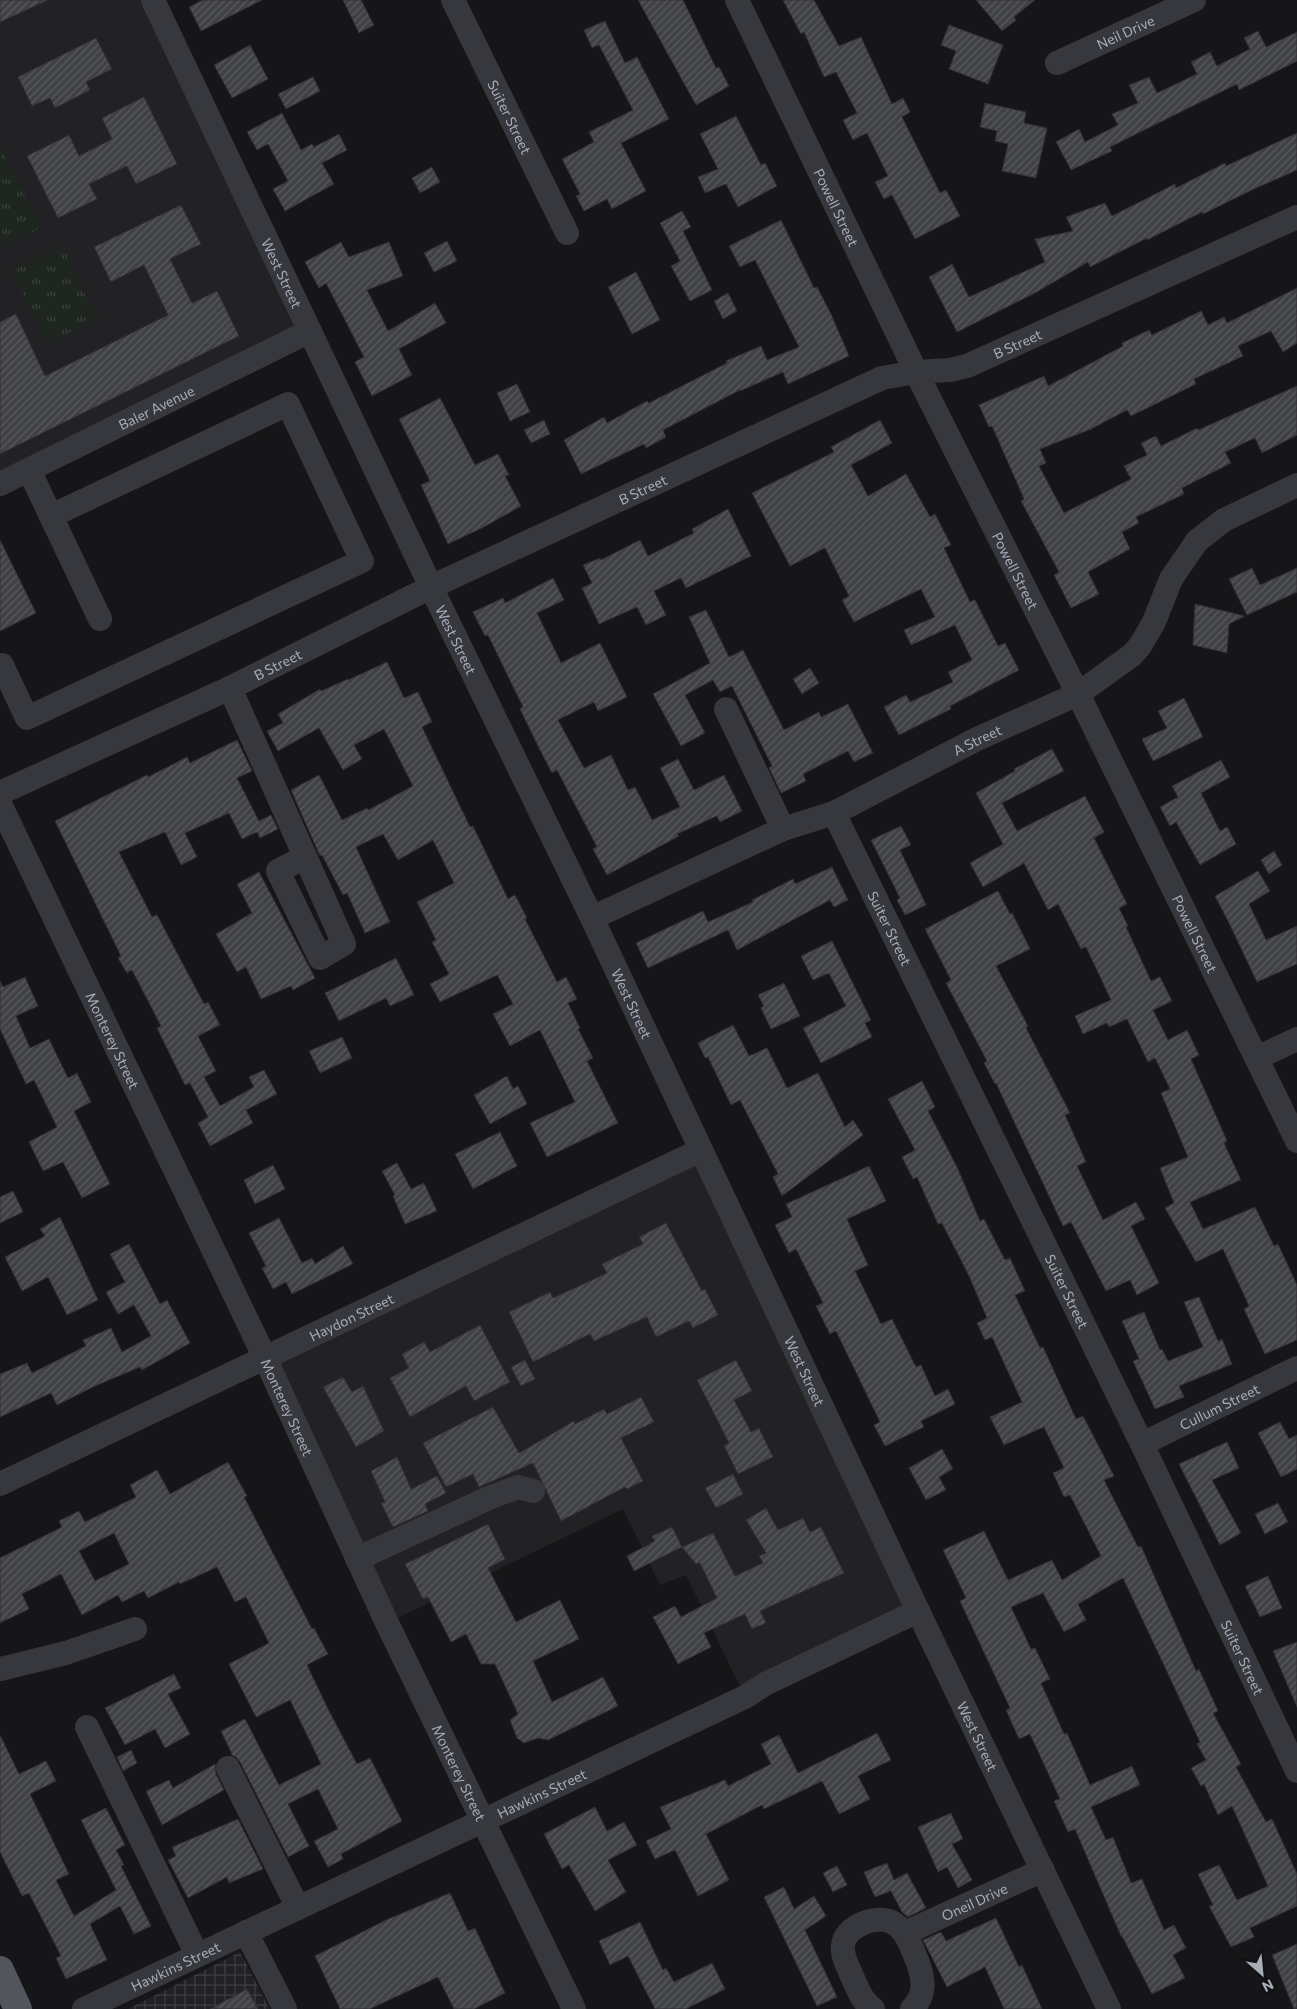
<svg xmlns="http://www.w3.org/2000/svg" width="1297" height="2009" viewBox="0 0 1297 2009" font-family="Commissioner,sans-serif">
<defs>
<pattern id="industrial-grid" width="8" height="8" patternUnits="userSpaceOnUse" patternTransform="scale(1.25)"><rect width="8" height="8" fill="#222225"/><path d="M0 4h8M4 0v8" fill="none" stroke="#3f3f43"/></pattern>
<pattern id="grass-tufts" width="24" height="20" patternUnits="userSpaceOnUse" patternTransform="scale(1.25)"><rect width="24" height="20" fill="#1e261f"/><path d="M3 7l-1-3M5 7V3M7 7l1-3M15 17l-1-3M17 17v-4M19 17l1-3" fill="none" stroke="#3c433d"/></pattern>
<pattern id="building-hatch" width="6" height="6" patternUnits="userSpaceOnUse" patternTransform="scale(1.25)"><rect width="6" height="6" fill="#404145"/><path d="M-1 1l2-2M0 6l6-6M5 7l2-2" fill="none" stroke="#595a5e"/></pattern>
</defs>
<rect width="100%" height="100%" fill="#161618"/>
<path fill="#222225" d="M0 0H148L305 326 0 478Z
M701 1150 918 1611 745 1697 686 1575 660 1585 623 1509 387 1623 265 1358Z"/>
<path fill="url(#industrial-grid)" d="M240 1952 270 2009H128Z"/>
<path fill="url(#grass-tufts)" d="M0 146 41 228 4 246 0 237Z
M63 247 97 320 46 343 12 271Z"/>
<path fill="url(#building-hatch)" stroke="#303034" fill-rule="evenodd" d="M0 0H48L0 22Z
M203 0H262L201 31 189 7Z
M343 0H361L374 25 359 33Z
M638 0H683L716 68 719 67 729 86 696 105Z
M783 0H814L839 46 861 37 892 104 903 98 910 112 902 117 940 193 946 190 960 216 915 239 892 195 884 199 875 182 888 176 867 133 853 140 843 120 857 113 836 72 824 77 804 32 801 34Z
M976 0H1035L1014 17 1016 20 1002 31Z
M605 21 625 63 637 57 669 119 621 143 646 191 612 209 607 199 584 211 576 196 580 194 562 159 594 142 589 132 633 110 599 45 592 48 584 30Z
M949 25 1003 45 988 84 949 69 956 51 941 45Z
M1258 31 1266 47 1297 32V61L1239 90 1237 84 1110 147 1112 151 1071 170 1056 142 1079 129 1085 142 1118 125 1112 114 1138 103 1129 85 1149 77 1157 93 1197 74 1191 62 1210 52 1217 66 1250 49 1244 38Z
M96 38 112 69 86 82 90 90 55 108 50 98 32 106 18 77Z
M250 45 268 79 232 98 214 65Z
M313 77 320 91 286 109 278 94Z
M144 97 177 164 136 184 127 166 89 184 97 199 58 218 27 156 69 135 79 156 112 139 102 118Z
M985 103 1026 112 1024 123 1047 128 1036 178 1002 171 1008 144 995 141 997 131 980 127Z
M282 113 301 150 312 144 314 147 339 134 347 150 322 163 334 184 285 211 273 189 288 181 268 144 257 150 247 132Z
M736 116 761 165 765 163 777 186 738 207 726 184 705 193 698 177 718 169 700 134Z
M1297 133V170L1254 189 1203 214 1202 212 1147 240V238L1090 267 1088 262 1035 293 957 332 929 277 952 264 969 297 1045 262 1035 239 1073 231 1066 217 1105 203 1112 216 1175 184 1176 188 1225 163 1226 166Z
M432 167 440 182 420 193 412 178Z
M181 205 201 244 170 259 192 303 217 291 239 336 0 454V322L16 314 45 376 168 315 144 265 111 282 94 247Z
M682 211 691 227 683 231 712 290 690 301 671 266 680 261 660 223Z
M781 220 814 288 817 287 831 314 849 356 788 384 783 372 740 391V390L663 430 666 437 646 448 644 444 581 474 564 440 604 417 607 423 647 401 649 403 727 363 726 361 761 346 767 360 799 347 755 260 740 267 729 246Z
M447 241 457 261 434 272 424 253Z
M341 242 349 257 389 242 403 276 367 290 388 331 435 303 446 323 399 349 412 375 372 396 355 362 364 357 326 283 319 288 305 262Z
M636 272 660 320 632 334 608 287Z
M1297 288V343L1283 352 1271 331 1238 346 1243 356 1194 379 1196 384 1131 416 1127 410 1091 429 1040 449 1046 463 1039 466 1064 513 1131 479 1124 466 1147 455 1141 443 1156 436 1161 446 1197 428 1198 430 1297 386V435L1262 453 1255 438 1225 452 1231 463 1182 488 1184 494 1136 517 1139 523 1122 532 1130 549 1088 572 1099 594 1071 608 1054 575 1059 572 1021 501 1024 499 992 426 989 427 979 405 1044 376 1048 386 1123 346 1122 343 1149 330 1152 335 1201 311 1208 325 1224 317 1227 323Z
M728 293 737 311 723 319 714 301Z
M517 384 530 412 510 421 497 393Z
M440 398 475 465 498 454 509 475 505 476 521 506 484 527 448 544 421 485 430 481 399 419Z
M544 420 550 434 531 443 524 430Z
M880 420 892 443 851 465 868 496 906 474 930 517 935 514 951 545 944 548 970 602 975 600 998 646 1005 643 1019 670 950 706 951 709 899 735 884 707 906 695 910 702 953 682 948 672 972 660 955 625 911 645 904 630 935 617 921 589 854 622 842 600 849 596 825 548 790 566 752 493 834 452 831 447Z
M728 509 751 556 686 588 681 578 654 591 666 615 646 625 637 607 599 624 582 588 592 583 583 565 600 558 601 560 640 540 648 556 694 533 692 529Z
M0 540 36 613 0 631Z
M1252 568 1260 585 1297 568V592L1247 615 1229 579Z
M553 578 564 600 537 613 561 663 600 643 627 697 598 711 594 702 558 720 584 768 611 755 628 790 635 787 652 820 680 807 660 768 678 759 694 790 724 775 742 811 720 822 717 816 677 834 679 836 607 875 593 849 597 847 557 770 552 773 540 750 520 709 523 707 488 635 485 636 473 612 503 598 505 603Z
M1195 604 1245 616 1229 624 1227 653 1193 645Z
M706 610 729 657 743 650 784 730 819 712 821 717 848 704 873 753 854 762 848 751 803 774 806 781 781 793 769 768 772 766 732 686 720 692 713 680 685 695 705 733 681 746 653 694 710 663 689 617Z
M387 662 404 698 418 692 432 722 422 727 470 827 473 826 508 899 515 895 527 918 525 919 557 982 566 977 577 999 568 1003 580 1028 578 1029 593 1058 587 1061 618 1123 547 1157 530 1123 575 1102 540 1030 510 1046 493 1014 513 1004 497 975 440 1002 430 984 449 974 432 942 436 940 417 902 454 883 433 840 398 860 383 834 356 847 390 922 365 933 347 893 343 895 322 855 320 856 291 790 319 775 342 820 367 808 368 810 413 786 384 729 354 745 362 759 343 770 319 728 278 751 267 731 283 723 278 714 320 689 321 691 348 679V680Z
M810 668 819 683 802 694 793 679Z
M1184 698 1203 737 1153 761 1142 739 1167 728 1158 711Z
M237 740 252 771 237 778 259 821 271 815 278 829 260 838 257 832 242 839 229 813 185 833 197 857 181 865 165 832 119 852 152 917 157 915 204 1004 208 1002 220 1025 198 1036 216 1071 204 1077 220 1106 254 1087 249 1077 264 1070 277 1094 246 1110 253 1123 210 1146 198 1123 208 1117 190 1083 185 1085 157 1028 161 1026 132 970 127 973 118 958 121 956 55 821 147 775 148 777 187 757 190 763Z
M1052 749 1064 771 1002 803 1017 831 1085 796 1104 832 1094 838 1127 904 1119 908 1128 926 1126 927 1151 981 1160 977 1172 1001 1153 1010 1168 1040 1187 1030 1199 1055 1191 1059 1227 1141 1224 1143 1241 1180 1190 1202 1203 1229 1255 1207 1274 1246 1278 1244 1297 1285V1340L1265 1354 1244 1309 1249 1306 1223 1249 1196 1262 1165 1208 1174 1203 1160 1168 1188 1157 1161 1093 1170 1089 1155 1058 1148 1062 1127 1019 1109 1027 1107 1023 1083 1034 1075 1016 1111 1000 1086 947 1081 949 1058 904 1048 910 1024 863 983 887 970 863 1003 844 976 793 1015 771 1014 769Z
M1221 760 1230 777 1201 793 1220 831 1227 827 1236 844 1200 865 1176 822 1170 826 1160 807 1178 797 1172 786Z
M901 826 911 845 900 850 926 905 905 915 897 900 900 898 871 840Z
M1274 851 1282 865 1269 874 1261 860Z
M832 867 848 900 834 907 830 900 737 950 728 930 648 968 636 943 703 911 708 922 753 902 752 900 793 879 795 884Z
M1258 871 1270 891 1249 904 1266 940 1297 926V964L1257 982 1228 921 1215 896Z
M259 872 315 978 293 990 291 986 261 999 246 967 237 972 216 934 252 913 237 884Z
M998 891 1010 914 1012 913 1030 949 996 966 1028 1026 1026 1028 1070 1113 1065 1115 1086 1162 1077 1166 1103 1220 1136 1202 1145 1219 1131 1226 1159 1283 1137 1295 1130 1280 1106 1291 1071 1222 1063 1226 996 1083 995 1084 984 1063 987 1061 946 983 951 980 925 929Z
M832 941 871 1020 865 1023 872 1037 821 1063 803 1028 846 1006 829 973 813 980 801 956Z
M396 958 414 995 390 1006 386 998 339 1021 325 993Z
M25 977 38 1006 16 1016 30 1048 49 1039 68 1078 77 1073 91 1102 74 1111 110 1184 82 1198 63 1162 43 1171 29 1142 57 1127 34 1080 26 1084 0 1029V981L3 987Z
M784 983 800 1016 771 1029 761 1008 764 1006 758 995Z
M733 1025 749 1056 767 1048 787 1088 818 1073 845 1127 853 1120 863 1135 782 1196 773 1177 778 1174 740 1100 731 1105 708 1057 705 1058 698 1043Z
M342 1037 352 1058 320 1073 309 1051Z
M507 1076 513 1089 518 1086 527 1104 490 1124 474 1095Z
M922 1081 935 1107 928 1111 957 1167 980 1221 984 1219 1005 1260 1010 1258 1025 1291 1015 1295 1040 1348 1043 1347 1076 1419 1083 1416 1114 1476 1104 1480 1138 1547 1141 1546 1196 1671 1199 1669 1218 1711 1213 1713 1241 1764 1236 1767 1266 1822 1272 1819 1297 1874V1906L1250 1928 1254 1937 1231 1947 1209 1906 1213 1905 1198 1874 1219 1865 1237 1900 1268 1886 1232 1806 1218 1815 1204 1784 1201 1786 1191 1768 1206 1760 1197 1744 1200 1742 1123 1578 1078 1604 1086 1620 1064 1632 1043 1593 1011 1607 1031 1649 1035 1648 1050 1679 1041 1683 1064 1734 1067 1733 1090 1785 1132 1766 1140 1785 1091 1807 1106 1840 1113 1837 1131 1883 1142 1879 1164 1930 1174 1925 1186 1948 1173 1955 1185 1978 1152 1994 1122 1936H1121L1075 1829 1068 1832 1054 1801 1060 1799 1030 1734 1019 1739 1006 1710 1010 1708 960 1601 966 1598 943 1550 984 1531 1008 1580 1052 1560 1062 1580 1101 1556 1070 1495 1064 1497 1053 1473 1064 1468 1044 1427 1004 1445 990 1417 1022 1402 992 1337 985 1340 977 1323 987 1318 969 1276 942 1223 938 1224 917 1177 913 1179 902 1157 915 1150 888 1099Z
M500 1132 517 1166 473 1189 455 1154Z
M397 1163 411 1189 424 1183 437 1211 405 1224 393 1196 395 1195 382 1171Z
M273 1165 285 1189 255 1204 244 1180Z
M869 1166 886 1201 847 1219 868 1265 855 1271 881 1324 892 1319 916 1367 921 1365 935 1396 948 1389 955 1404 921 1421 924 1427 885 1446 874 1425 880 1422 836 1331 830 1334 816 1306 823 1303 796 1249 789 1253 775 1225 792 1217 786 1204Z
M13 1191 23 1212 0 1223V1197Z
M60 1217 98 1300 67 1315 48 1277 22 1291 5 1257 45 1236 40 1229Z
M279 1218 302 1263 312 1258 315 1264 343 1246 353 1264 292 1294 286 1282 273 1289 262 1268 266 1266 249 1233Z
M666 1223 702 1291 705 1289 718 1315 693 1328 689 1321 656 1337 647 1317 594 1341 590 1334 533 1362 509 1312 550 1292 553 1298 607 1273 602 1264 643 1244 639 1237Z
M129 1244 160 1304 167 1300 190 1343 142 1370 140 1367 95 1386 57 1405 51 1393 0 1417V1374L27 1363 32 1373 86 1346 83 1340 111 1328 122 1352 151 1336 134 1305 118 1314 106 1292 125 1282 110 1254Z
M1199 1297 1218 1341 1222 1339 1232 1364 1179 1386 1184 1397 1155 1409 1133 1361 1139 1359 1122 1321 1144 1312 1160 1350 1162 1349 1168 1361 1203 1347 1184 1302Z
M480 1325 510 1382 474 1401 466 1386 410 1417 390 1378 409 1368 402 1354 424 1342 430 1352Z
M525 1360 535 1379 521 1386 511 1367Z
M736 1360 752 1391 734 1400 751 1432 759 1428 773 1457 738 1474 724 1446 729 1443 697 1380Z
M343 1377 352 1392 363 1386 384 1431 356 1447 323 1387Z
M641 1397 654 1422 621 1438 643 1481 627 1489 625 1487 561 1521 533 1463 479 1487 473 1474 446 1487 423 1443 493 1407 519 1453 574 1421 575 1424 604 1409 607 1414Z
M1280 1422 1289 1439 1297 1435V1469L1281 1477 1258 1433Z
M1227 1442 1239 1468 1212 1480 1241 1533 1220 1545 1179 1464Z
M942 1449 953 1469 939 1477 946 1490 926 1500 909 1468Z
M397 1457 411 1489 437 1476 446 1493 425 1504 428 1511 393 1527 381 1503 385 1502 371 1471Z
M228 1462 247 1496 244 1497 312 1629 314 1628 328 1654 307 1665 328 1709 357 1764 370 1758 402 1821 341 1854 343 1859 328 1867 314 1841 338 1829 318 1789 288 1804 309 1846 288 1857 240 1762 236 1757 231 1755 232 1754 221 1731 245 1719 279 1785 321 1764 290 1700 256 1717 229 1664 269 1643 246 1597 235 1602 217 1567 180 1584 179 1582 148 1598 144 1591 122 1602 118 1595 82 1615 61 1574 22 1594 29 1609 0 1623V1558L62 1527 59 1521 79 1511 85 1522 136 1497 130 1485 157 1470 170 1494ZM114 1533 129 1564 95 1581 79 1551Z
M733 1474 743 1494 716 1508 705 1488Z
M1278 1503 1288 1522 1265 1534 1255 1514Z
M766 1508 778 1530 803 1518 810 1532 821 1527 844 1573 760 1611 766 1623 752 1629 745 1614 704 1633 711 1647 678 1664 653 1617 675 1606 681 1617 717 1598 700 1563 696 1564 682 1547 713 1533 735 1576 763 1563 759 1556 766 1553 746 1520Z
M488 1524 505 1559 488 1568 516 1622 560 1600 579 1639 533 1661 552 1702 603 1677 618 1706 548 1740 538 1738 524 1743 517 1738 510 1720 518 1714 495 1664H481L466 1634 451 1642 428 1597 423 1599 405 1564Z
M672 1527 682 1547 634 1571 627 1556 655 1541 652 1536Z
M1268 1576 1282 1608 1260 1617 1245 1586Z
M1297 1642V1707L1273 1651Z
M174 1674 181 1688 168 1694 190 1734 165 1748 155 1729 125 1745 105 1708Z
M877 1733 891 1760 858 1776 870 1799 839 1814 822 1781 764 1809 762 1805 706 1834 729 1880 698 1896 675 1850 655 1859 646 1841 671 1829 660 1807 725 1780 728 1786 771 1764 761 1744 779 1735 798 1773Z
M0 1735 19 1774 46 1761 56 1781 30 1794 69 1874 56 1880 74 1916 116 1890 81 1820 106 1808 125 1845 116 1850 124 1865 121 1866 151 1926 134 1934 120 1906 90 1924 107 1960 66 1979 56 1958 61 1956 29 1893 22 1896 0 1852Z
M131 1750 137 1763 123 1771 117 1757Z
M215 1764 216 1774 224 1790 162 1825 146 1791 169 1780 173 1788Z
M595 1807 607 1831 624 1822 637 1845 608 1860 626 1892 595 1911 569 1865 562 1869 544 1834Z
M951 1813 963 1839 952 1844 972 1880 958 1888 947 1867 938 1872 918 1827Z
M238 1819 263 1869 229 1883 227 1877 188 1898 168 1860 176 1856 172 1847Z
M887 1863 894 1880 907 1873 926 1908 908 1917 902 1912 891 1891 875 1897 864 1872Z
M837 1866 847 1885 833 1892 823 1873Z
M784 1887 794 1909 814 1896 826 1916 805 1930 837 1997 817 2006 764 1897Z
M450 1893 468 1931 475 1928 505 1993 474 2009H454L438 1977 370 2009H340L315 1956 386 1920Z
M996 1918 1019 1967 1022 1965 1042 2009H1004L985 1967 947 1987 923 1940 941 1932 946 1941Z
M640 1922 663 1970 666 1968 674 1982 712 1963 725 1989 686 2009H655L628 1956 610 1965 599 1941Z
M1297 1944V2009H1294L1272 1955Z
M247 1989 258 2009H210Z"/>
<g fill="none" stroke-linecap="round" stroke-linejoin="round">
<g stroke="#37383d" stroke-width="24">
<path id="s1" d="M153 0 431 587 592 918 918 1611 1109 2009"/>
<path id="s2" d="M453 0 567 233"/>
<path id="s3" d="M737 0 916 372 1078 694 1297 1141"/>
<path id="s4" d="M1057 63 1194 0"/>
<path d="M29 470 100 619"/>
<path id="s5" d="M0 484 310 331"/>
<path d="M0 666 2 665 27 718 362 561 288 404 51 516"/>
<path d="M230 688 344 944 320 958 278 871 305 857"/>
<path d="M726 709 783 829"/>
<path id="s6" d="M0 793 230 688 431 587 882 378 916 372 950 370 967 366 1297 217"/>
<path id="s7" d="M0 804 265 1358 387 1623 574 2009"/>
<path id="s8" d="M834 813 1142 1444 1297 1771"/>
<path id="s9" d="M592 918 783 829 834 813 977 739 1078 694 1132 655 1140 646 1154 622 1171 579 1197 541 1224 520 1297 485"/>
<path d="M1257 1058 1297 1039"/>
<path id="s10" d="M1142 1444 1297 1368"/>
<path id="s11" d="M0 1484 701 1150"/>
<path d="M357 1559 491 1497 518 1487 533 1491"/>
<path d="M0 1669 66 1653 135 1629"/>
<path d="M87 1727 197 1955"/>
<path d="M228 1768 298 1908"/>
<path d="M246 1932 285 2009"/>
<path id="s12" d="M905 1933 1043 1870"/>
<path id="s13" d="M84 2009 745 1697 765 1684 918 1611"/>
<path d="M873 2009C863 2002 859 1992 854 1981 850 1970 841 1957 843 1945 845 1925 880 1913 895 1924 908 1933 912 1949 918 1963 924 1980 926 1995 912 2009"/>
</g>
<path stroke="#53555c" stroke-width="28" d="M0 1970 18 2009"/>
</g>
<g text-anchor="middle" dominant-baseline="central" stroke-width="5" stroke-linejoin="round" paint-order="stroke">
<g font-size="14" fill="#a8adb8" stroke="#111113">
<text stroke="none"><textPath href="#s4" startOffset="75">Neil Drive</textPath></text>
<text stroke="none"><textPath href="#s2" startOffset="130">Suiter Street</textPath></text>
<text stroke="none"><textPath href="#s3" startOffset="230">Powell Street</textPath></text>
<text stroke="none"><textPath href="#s1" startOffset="302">West Street</textPath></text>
<text stroke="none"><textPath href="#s6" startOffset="1116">B Street</textPath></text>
<text stroke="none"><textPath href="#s5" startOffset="174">Baler Avenue</textPath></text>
<text stroke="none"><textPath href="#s6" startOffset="711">B Street</textPath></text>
<text stroke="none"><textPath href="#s3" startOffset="635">Powell Street</textPath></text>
<text stroke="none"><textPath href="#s1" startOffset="708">West Street</textPath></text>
<text stroke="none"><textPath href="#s6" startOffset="306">B Street</textPath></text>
<text stroke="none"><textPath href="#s9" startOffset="425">A Street</textPath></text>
<text stroke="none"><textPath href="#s8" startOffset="128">Suiter Street</textPath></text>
<text stroke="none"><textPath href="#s3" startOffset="1040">Powell Street</textPath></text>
<text stroke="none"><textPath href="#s1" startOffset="1112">West Street</textPath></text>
<text stroke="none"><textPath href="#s7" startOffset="262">Monterey Street</textPath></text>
<text stroke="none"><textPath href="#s8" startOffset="532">Suiter Street</textPath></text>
<text stroke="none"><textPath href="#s11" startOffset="389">Haydon Street</textPath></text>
<text stroke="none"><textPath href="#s1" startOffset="1518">West Street</textPath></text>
<text stroke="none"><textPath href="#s7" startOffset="668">Monterey Street</textPath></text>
<text stroke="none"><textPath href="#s10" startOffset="86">Cullum Street</textPath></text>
<text stroke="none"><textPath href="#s8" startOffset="938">Suiter Street</textPath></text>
<text stroke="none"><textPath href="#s1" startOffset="1922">West Street</textPath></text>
<text stroke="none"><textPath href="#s7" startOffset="1072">Monterey Street</textPath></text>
<text stroke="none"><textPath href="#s13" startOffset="506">Hawkins Street</textPath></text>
<text stroke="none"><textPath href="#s12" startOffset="76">Oneil Drive</textPath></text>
<text stroke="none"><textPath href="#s13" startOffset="101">Hawkins Street</textPath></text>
</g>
</g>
<g transform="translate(1262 1974) rotate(153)" stroke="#111113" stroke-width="4" paint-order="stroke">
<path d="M0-4L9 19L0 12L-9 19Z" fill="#a8adb8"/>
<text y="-8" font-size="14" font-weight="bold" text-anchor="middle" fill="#a8adb8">N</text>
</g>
</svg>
